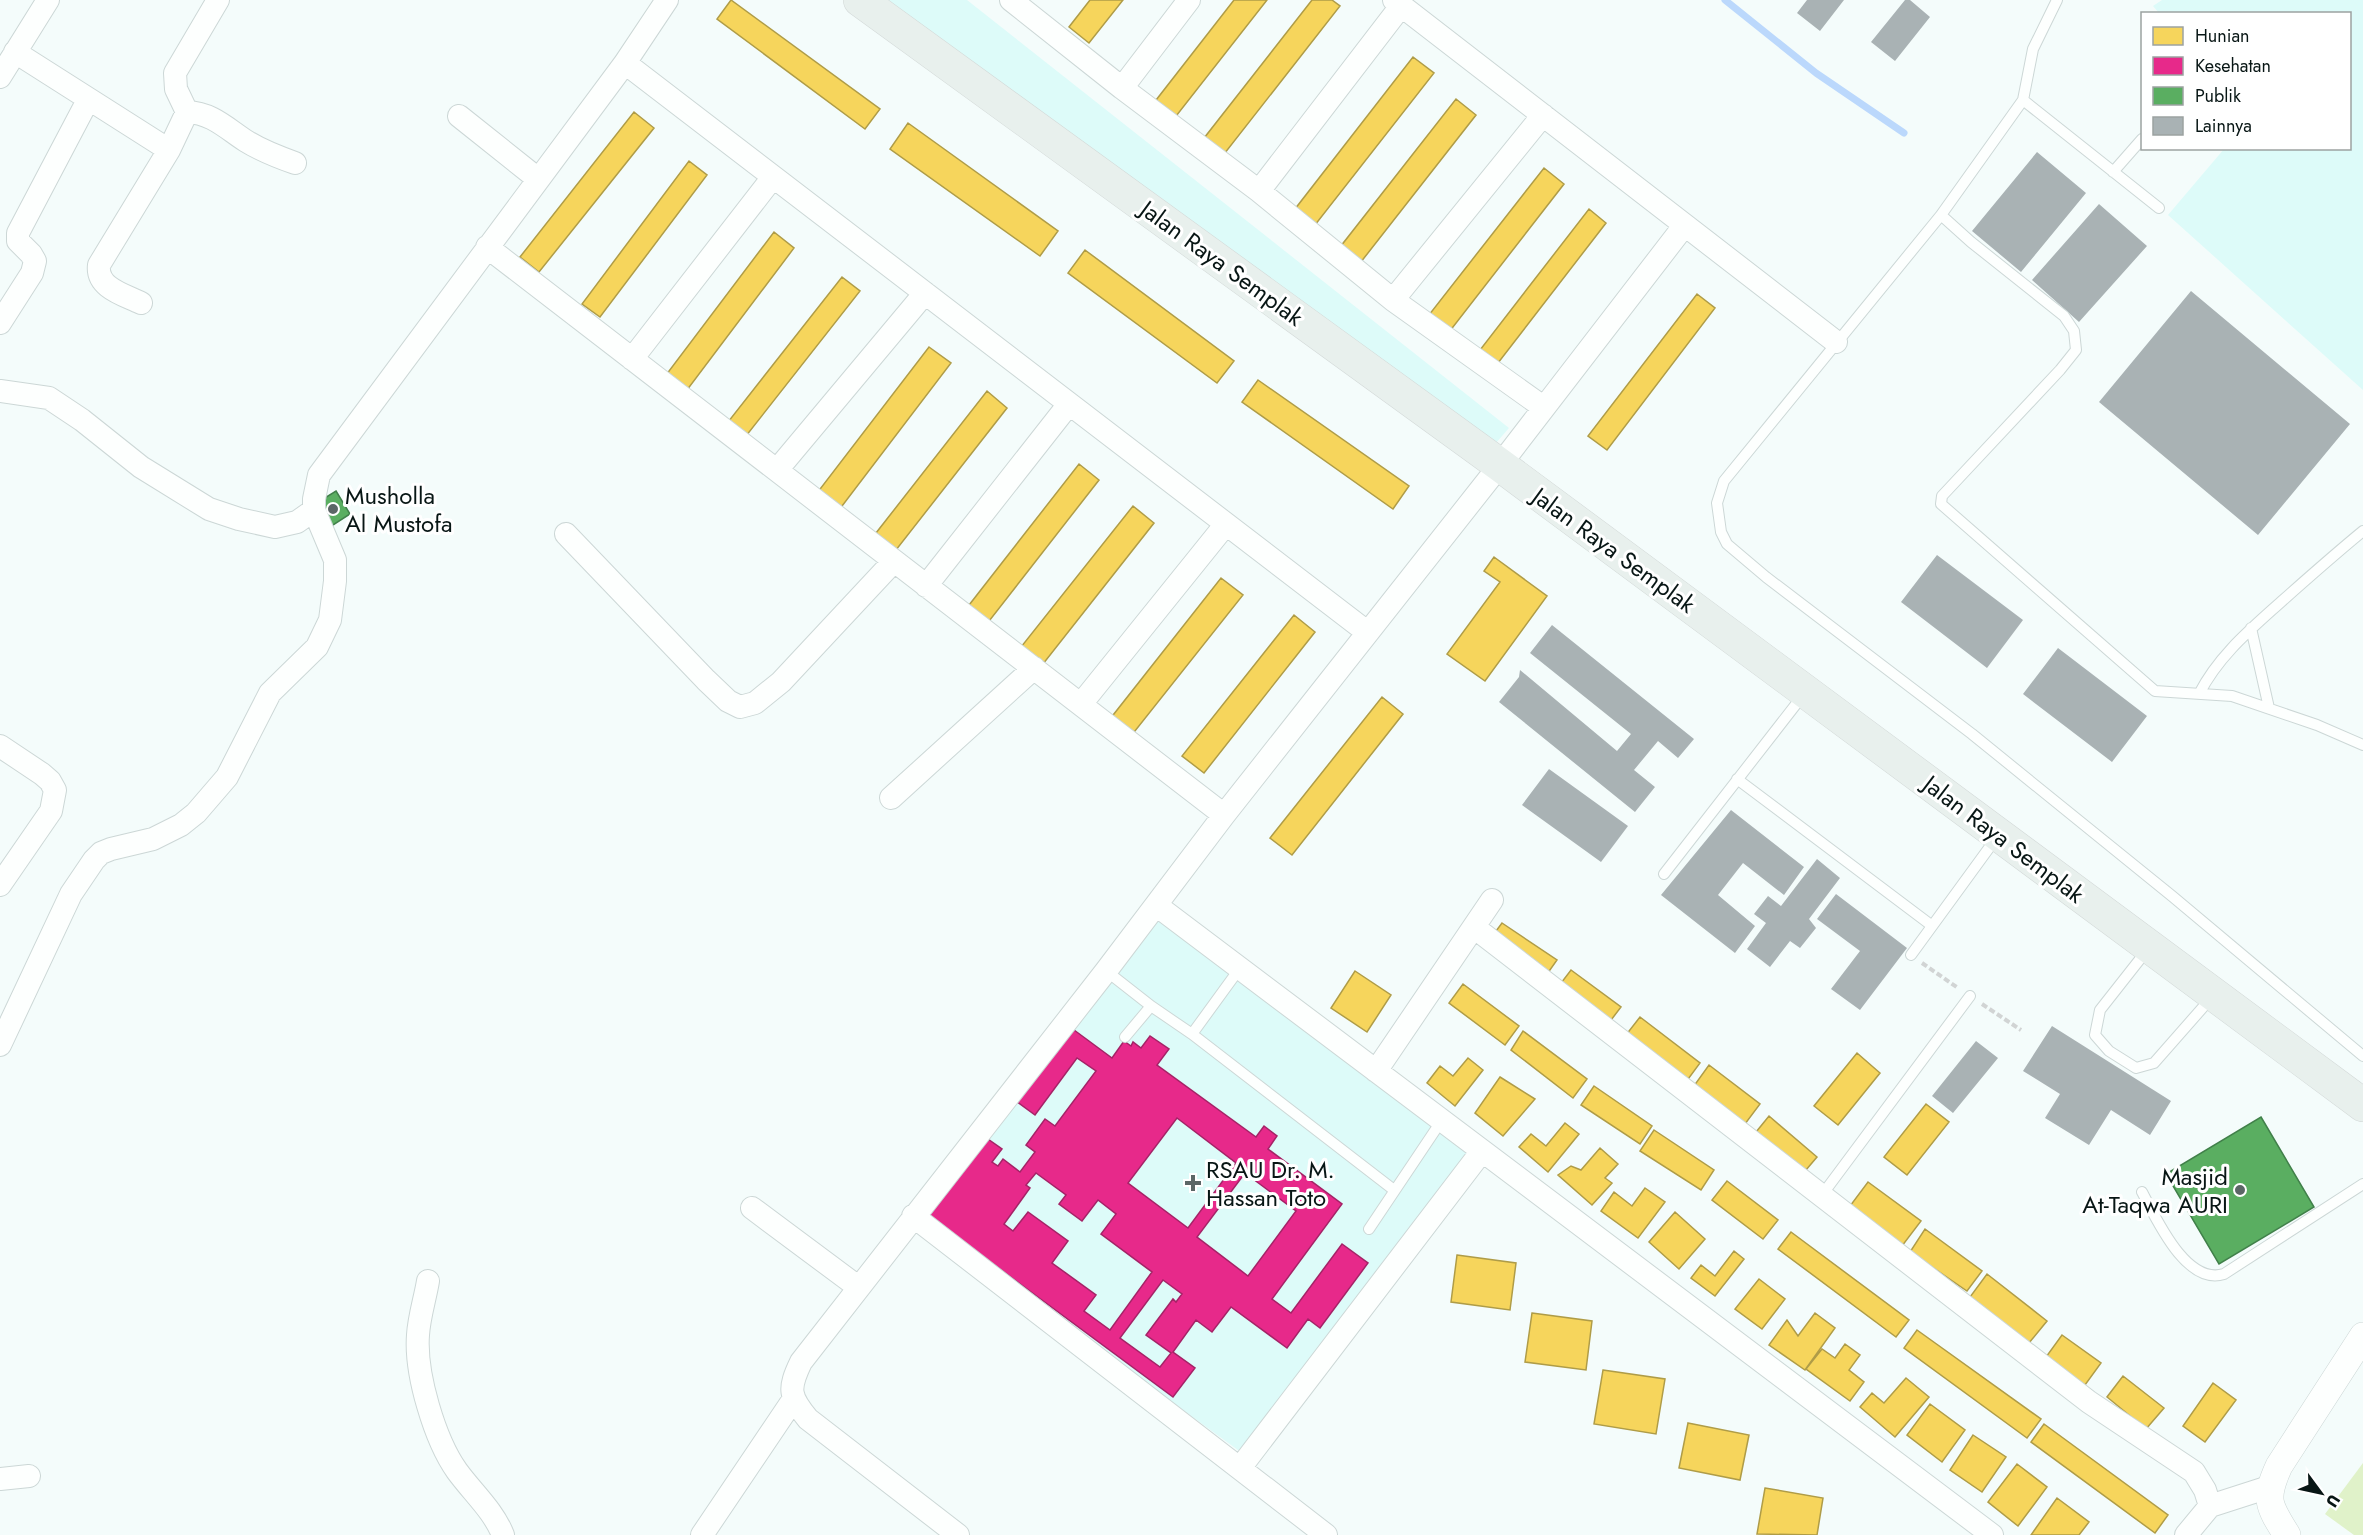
<svg xmlns="http://www.w3.org/2000/svg" width="2363" height="1535" viewBox="0 0 2363 1535" font-family="Jost,sans-serif">
<rect width="100%" height="100%" fill="#f4fcfb"/>
<path fill="#ddfbf9" d="M880 0H967L1509 428 1489 451Z
M2162 0H2363V390L2168 215 2224 149 2350 148V14L2159 13 2153 6Z
M1157 909 1469 1152 1242 1453 916 1215Z"/>
<path fill="#e0f2c9" d="M2363 1463V1535H2354L2325 1514Z"/>
<path fill="#f6d55c" stroke="#af9c47" stroke-width="1.5" d="M731 0 880 109 865 129 717 19Z
M1090 0H1123L1089 43 1069 27Z
M1234 0H1267L1173 120 1153 104Z
M1312 0H1332L1340 6 1221 158 1201 142Z
M1413 57 1434 73 1315 225 1295 209Z
M1456 99 1476 115 1357 267 1337 251Z
M634 112 654 128 539 272 520 257Z
M908 123 1058 231 1040 256 890 149Z
M689 161 707 175 600 317 582 304Z
M1544 168 1564 184 1446 336 1425 320Z
M1589 209 1606 223 1498 363 1480 350Z
M774 232 794 248 687 390 666 375Z
M1085 250 1234 361 1217 383 1068 273Z
M842 277 860 291 746 436 728 422Z
M1697 294 1715 308 1607 450 1588 436Z
M929 347 951 363 839 510 817 493Z
M1258 380 1409 486 1393 509 1242 402Z
M987 391 1007 408 896 550 876 533Z
M1079 464 1099 480 986 625 966 609Z
M1133 506 1154 523 1043 664 1021 647Z
M1494 557 1547 596 1485 681 1447 654 1500 582 1484 571Z
M1221 578 1243 595 1131 736 1110 719Z
M1294 615 1315 632 1204 773 1182 756Z
M1382 697 1403 714 1292 855 1270 838Z
M1502 923 1557 960 1545 977 1490 939Z
M1571 970 1621 1007 1608 1024 1558 987Z
M1355 971 1391 995 1367 1032 1331 1008Z
M1463 984 1519 1026 1505 1045 1449 1003Z
M1640 1017 1700 1063 1683 1086 1622 1040Z
M1523 1031 1587 1079 1573 1098 1511 1050Z
M1857 1053 1880 1073 1838 1125 1814 1106Z
M1468 1058 1483 1070 1455 1106 1427 1083 1440 1066 1453 1076Z
M1709 1065 1760 1104 1742 1128 1691 1090Z
M1500 1077 1535 1099 1503 1136 1475 1113Z
M1594 1086 1652 1126 1640 1144 1581 1105Z
M1926 1104 1949 1122 1907 1175 1884 1157Z
M1769 1116 1817 1157 1800 1177 1752 1137Z
M1565 1123 1579 1134 1548 1172 1519 1147 1531 1134 1546 1146Z
M1654 1130 1714 1170 1701 1190 1640 1151Z
M1600 1148 1618 1164 1605 1178 1612 1183 1592 1205 1558 1175 1571 1166 1581 1170Z
M1727 1181 1778 1220 1763 1239 1712 1200Z
M1868 1182 1921 1221 1902 1246 1850 1206Z
M1645 1188 1665 1202 1638 1238 1601 1211 1614 1192 1632 1206Z
M1675 1212 1705 1239 1679 1269 1649 1242Z
M1925 1229 1982 1271 1967 1291 1910 1252Z
M1791 1232 1909 1320 1896 1337 1778 1249Z
M1734 1251 1744 1259 1715 1296 1691 1278 1701 1265 1715 1276Z
M1457 1255 1516 1263 1510 1310 1451 1302Z
M1987 1274 2047 1321 2029 1343 1970 1297Z
M1759 1279 1785 1299 1762 1329 1735 1309Z
M1532 1313 1592 1321 1586 1370 1525 1362Z
M1815 1313 1835 1328 1805 1370 1769 1345 1787 1320 1798 1336Z
M1917 1330 2041 1419 2027 1438 1904 1348Z
M2062 1335 2101 1363 2085 1385 2046 1357Z
M1845 1344 1860 1355 1849 1370 1864 1382 1850 1401 1806 1369 1822 1349 1835 1358Z
M1603 1370 1665 1379 1656 1434 1594 1424Z
M2123 1376 2164 1408 2146 1429 2107 1397Z
M1906 1378 1929 1397 1895 1437 1860 1407 1872 1393 1884 1403Z
M2213 1383 2236 1400 2205 1442 2183 1426Z
M1930 1404 1965 1430 1942 1462 1907 1435Z
M1688 1423 1749 1435 1740 1480 1679 1468Z
M2044 1424 2168 1515 2155 1533 2031 1442Z
M1973 1435 2006 1457 1982 1492 1950 1470Z
M2017 1464 2047 1487 2018 1526 1988 1502Z
M1765 1488 1823 1498 1817 1535 1757 1534Z
M2057 1498 2089 1522 2079 1535H2031Z"/>
<path fill="#e7298a" stroke="#a42367" stroke-width="1.5" fill-rule="evenodd" d="M1070 1027 1112 1058 1124 1041 1131 1046 1133 1042 1141 1048 1150 1036 1169 1049 1157 1065 1256 1137 1264 1126 1277 1136 1268 1149 1342 1204 1272 1299 1291 1313 1342 1244 1368 1263 1320 1328 1308 1319 1287 1348 1231 1307 1212 1332 1196 1320 1173 1352 1195 1368 1173 1397 927 1215 985 1137 1002 1149 992 1162 998 1166 1003 1159 1020 1172 1035 1152 1026 1145 1045 1119 1055 1126 1096 1071 1077 1058 1035 1115 1016 1101ZM1177 1118 1236 1163 1188 1228 1128 1183ZM1036 1173 1066 1195 1059 1204 1082 1221 1098 1200 1116 1214 1101 1234 1152 1272 1110 1330 1084 1311 1096 1295 1052 1263 1068 1241 1028 1212 1013 1231 1004 1224 1030 1188 1026 1185ZM1245 1173 1296 1211 1248 1276 1197 1237ZM1163 1280 1182 1294 1176 1302 1173 1299 1146 1335 1171 1353 1160 1367 1120 1338Z"/>
<path fill="#5aae61" stroke="#41804a" stroke-width="1.5" d="M336 491 350 514 330 527 315 504Z
M2261 1117 2314 1207 2219 1264 2166 1174Z"/>
<g fill="none" stroke-linecap="round" stroke-linejoin="round">
<path stroke="#bbd8fc" stroke-width="7" d="M1725 0 1816 73 1904 133"/>
</g>
<path fill="#a9b2b4" d="M1807 0H1844L1820 31 1797 13Z
M1905 0H1910L1930 17 1895 61 1871 42Z
M2037 152 2086 193 2021 272 1972 231Z
M2099 204 2147 246 2079 322 2032 280Z
M2191 291 2350 424 2258 535 2099 402Z
M1937 555 2023 620 1987 668 1901 602Z
M1552 625 1694 739 1678 758 1658 741 1634 770 1655 787 1635 812 1499 702 1519 677 1520 670 1617 751 1631 734 1530 653Z
M2058 648 2147 716 2112 762 2023 694Z
M1549 769 1628 826 1601 862 1522 805Z
M1731 810 1804 867 1784 895 1743 863 1718 895 1755 926 1735 953 1661 895Z
M1817 859 1840 878 1809 919 1816 928 1800 948 1790 941 1770 967 1747 949 1766 923 1754 914 1768 896 1781 906Z
M1836 894 1907 948 1860 1010 1831 989 1860 951 1817 919Z
M2052 1026 2171 1101 2150 1135 2111 1110 2089 1145 2045 1118 2060 1094 2023 1071Z
M1976 1041 1998 1058 1953 1113 1932 1096Z"/>
<g fill="none" stroke-linecap="round" stroke-linejoin="round">
<g stroke="#ccd7d6" stroke-width="12">
<path id="service" d="M2057 0 2033 49 2023 100 1941 215 1971 242 2064 316 2074 331 2076 350 2060 370 1942 496 1941 504 2155 691 2232 696 2317 725 2363 745
M2023 100 2159 208
M2113 172 2142 139
M1941 215 1724 481 1717 503 1721 532 1727 544 1766 577 1972 734 2172 896 2363 1056
M2251 628 2269 708
M2199 694C2219 655 2251 629 2282 601 2309 577 2335 554 2363 531
M1737 779 1931 925
M1664 874 1804 694
M2148 949 2100 1010 2095 1035 2109 1051 2136 1068 2154 1063 2212 997
M1911 955 1997 837
M1114 977 1151 1006
M1192 1034 1394 1190
M1125 1037 1151 1006 1192 1034 1240 968
M2142 1192C2156 1218 2186 1286 2224 1274L2363 1184
M1822 1195 1970 996
M1369 1229 1442 1120"/>
</g>
<g stroke="#ccd7d6" stroke-width="24">
<path id="minor" d="M1011 0 1122 88 1259 191 1393 300 1543 407
M1394 0 1836 342
M15 52 169 150
M625 63 1367 632
M0 77 48 0
M1122 88 1189 0
M187 112C212 113 226 128 246 141 262 151 278 157 295 163
M459 116 538 179
M1259 191 1401 6
M487 247 1224 815
M1393 300 1543 115
M141 303C125 295 96 288 99 265L169 150 187 112 176 89 175 73 218 0
M0 323 32 273 35 261 31 254 18 241V233L88 100
M632 359 773 177
M0 391 49 398 82 420 141 467 209 509 239 519 275 527 297 522 314 510
M777 470 925 293
M566 534 706 680 728 701 740 707 755 703 781 682 894 561
M926 586 1069 404
M1081 704 1226 524
M0 746 42 774 50 781 55 790 51 811 0 885
M891 798 1034 668
M1156 905 1992 1535
M1475 928 2089 1402 2194 1472 2205 1490 2210 1506 2186 1535
M0 1045 71 894 94 860 101 853 111 849 153 839 181 825 196 813 227 777 270 693 317 647 330 620 335 581V560L314 510V499L319 475 625 63 667 0
M1376 1071 1492 900
M752 1208 858 1287
M913 1216 1326 1535
M428 1281C425 1299 419 1317 418 1335 415 1374 435 1440 457 1471 473 1493 493 1510 503 1535
M1240 1468 1482 1151
M0 1479 29 1476
M2210 1506 2269 1487
M702 1535 793 1400
M958 1535 808 1419C789 1396 788 1389 801 1362L1106 971 1224 815 1500 465 1684 226"/>
</g>
<g stroke="#ccd7d6" stroke-width="28">
<path id="tertiary" d="M2287 1535C2268 1505 2264 1499 2279 1466L2363 1336"/>
</g>
<g stroke="#d3d9d8" stroke-width="34">
<path id="primary" d="M860 0 1500 465 2363 1105"/>
</g>
<path stroke="#d1d4d4" stroke-width="4" stroke-dasharray="6 3" stroke-linecap="butt" d="M1922 963 1958 988
M1982 1004 2021 1030"/>
<use href="#service" stroke="#fdfffe" stroke-width="10"/>
<use href="#minor" stroke="#fdfffe" stroke-width="22"/>
<use href="#tertiary" stroke="#fdfffe" stroke-width="27"/>
<use href="#primary" stroke="#e8f0ed" stroke-width="33"/>
</g>
<g fill="#5b6666" stroke="#fff" stroke-width="2">
<circle cx="333" cy="509" r="6"/>
<path d="M1190 1174h6v6h6v6h-6v6h-6v-6h-6v-6h6z"/>
<circle cx="2240" cy="1190" r="6"/>
</g>
<g text-anchor="middle" dominant-baseline="central" stroke-width="6" stroke-linejoin="round" paint-order="stroke">
<g font-size="24" fill="#081615" stroke="#fff">
<text transform="translate(1222 263) rotate(36)">Jalan Raya Semplak</text>
<text transform="translate(1614 550) rotate(36)">Jalan Raya Semplak</text>
<text transform="translate(2004 839) rotate(37)">Jalan Raya Semplak</text>
</g>
<g font-size="24" fill="#081615" stroke="#fff" text-anchor="start">
<text x="345" y="495">Musholla<tspan x="345" dy="28">Al Mustofa</tspan></text>
<text x="1206" y="1169">RSAU Dr. M.<tspan x="1206" dy="28">Hassan Toto</tspan></text>
<text x="2228" y="1176" text-anchor="end">Masjid<tspan x="2228" dy="28">At-Taqwa AURI</tspan></text>
</g>
</g>
<rect x="2141" y="12" width="210" height="138" fill="#ffffff" stroke="#9ca2a1" stroke-width="1.5"/>
<rect x="2153" y="27" width="30" height="18" fill="#f6d55c" stroke="#9ca2a1" stroke-width="1.5"/>
<text x="2195" y="42" font-size="18" fill="#081615">Hunian</text>
<rect x="2153" y="57" width="30" height="18" fill="#e7298a" stroke="#9ca2a1" stroke-width="1.5"/>
<text x="2195" y="72" font-size="18" fill="#081615">Kesehatan</text>
<rect x="2153" y="87" width="30" height="18" fill="#5aae61" stroke="#9ca2a1" stroke-width="1.5"/>
<text x="2195" y="102" font-size="18" fill="#081615">Publik</text>
<rect x="2153" y="117" width="30" height="18" fill="#a9b2b4" stroke="#9ca2a1" stroke-width="1.5"/>
<text x="2195" y="132" font-size="18" fill="#081615">Lainnya</text>
<g transform="translate(2321 1493) rotate(123)" stroke="#ffffff" stroke-width="4.5" paint-order="stroke">
<path d="M0-4.5L10 22L0 15L-10 22Z" fill="#081615"/>
<text y="-9" font-size="16" font-weight="bold" text-anchor="middle" fill="#081615">U</text>
</g>
</svg>
